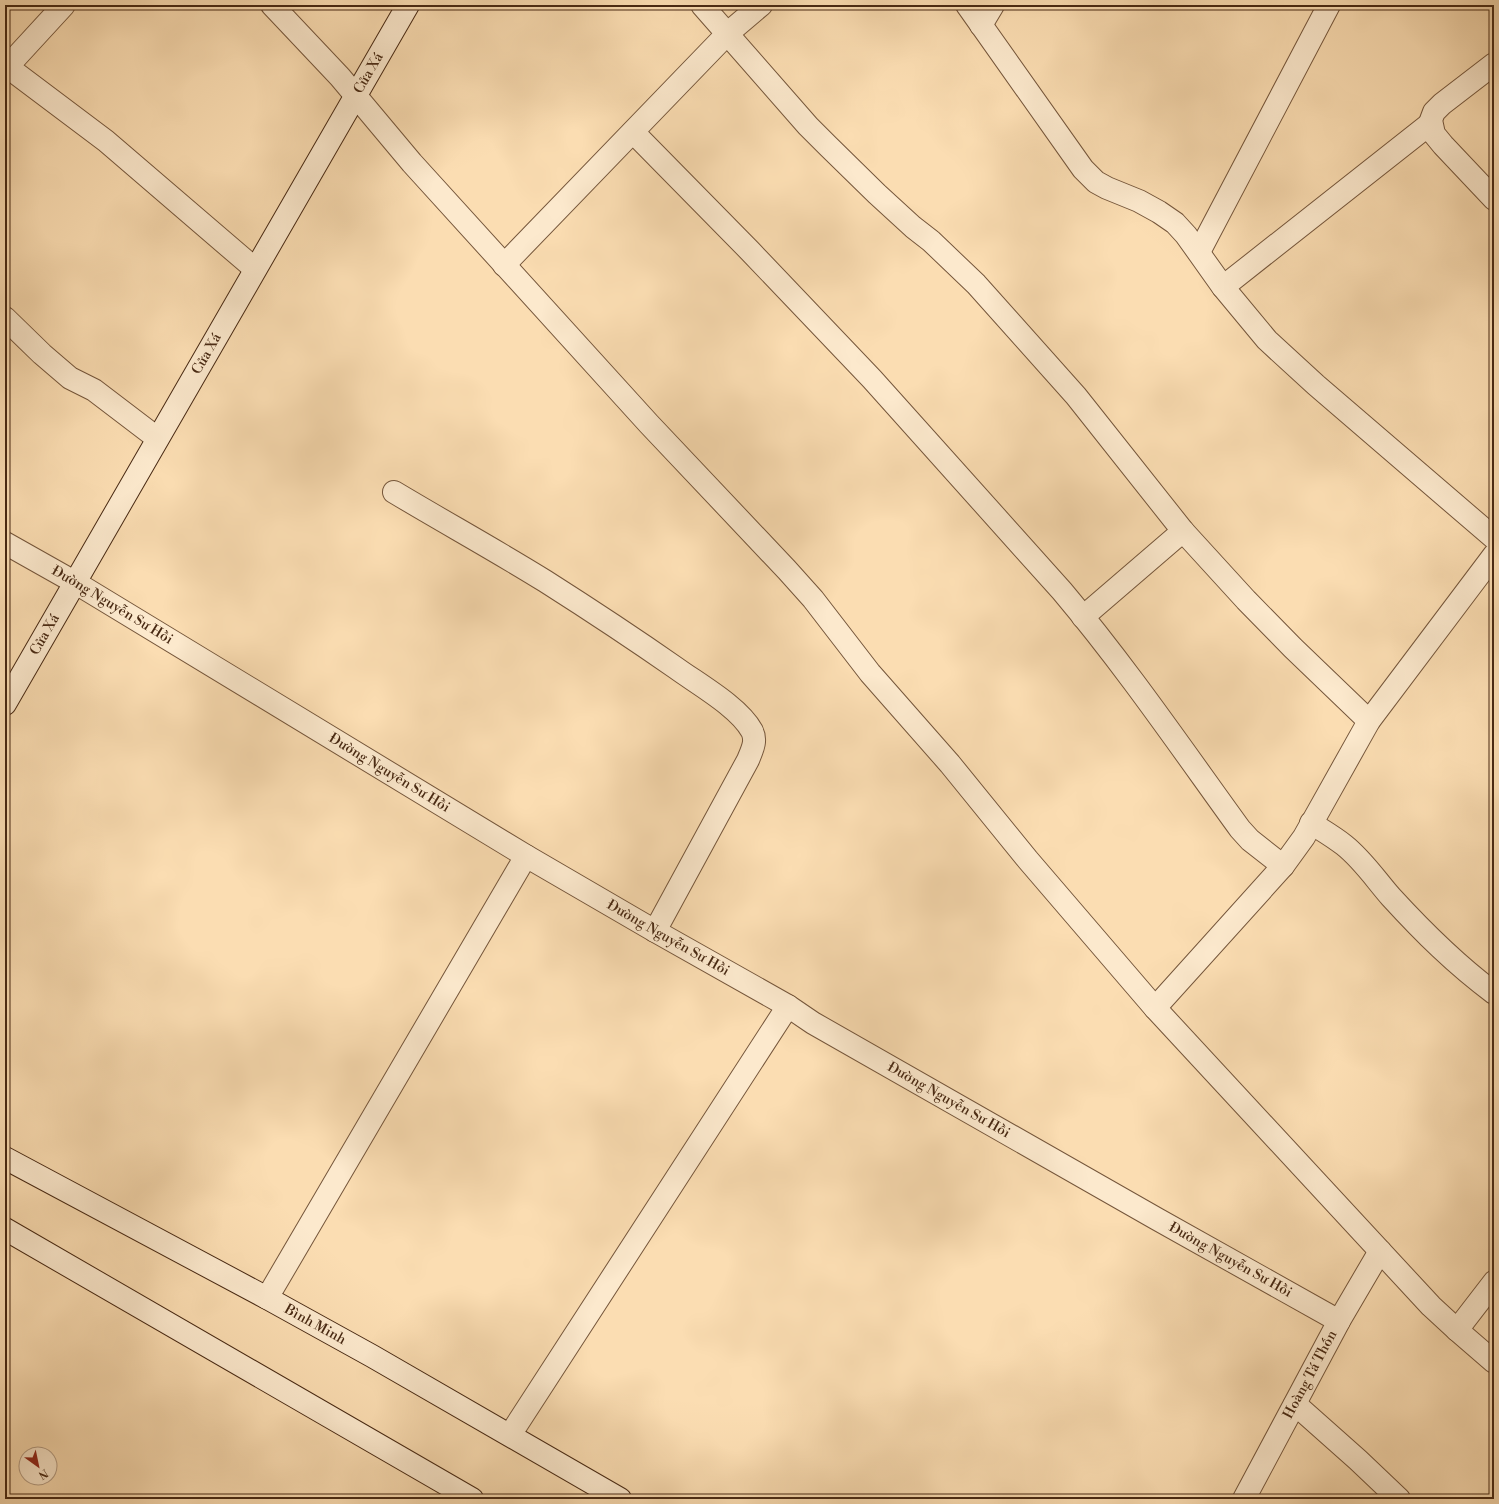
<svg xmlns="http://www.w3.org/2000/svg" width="1499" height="1504" viewBox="0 0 1499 1504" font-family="'Libre Bodoni',serif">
<rect width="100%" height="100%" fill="#fbddb2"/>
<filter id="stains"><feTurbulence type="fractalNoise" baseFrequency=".005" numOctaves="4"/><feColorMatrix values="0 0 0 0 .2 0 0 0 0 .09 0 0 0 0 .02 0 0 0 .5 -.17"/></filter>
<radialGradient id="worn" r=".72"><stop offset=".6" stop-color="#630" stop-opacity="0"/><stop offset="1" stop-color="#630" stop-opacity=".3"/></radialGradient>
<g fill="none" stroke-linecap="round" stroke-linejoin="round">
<g stroke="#75563b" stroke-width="24">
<g id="street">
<path d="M272 5 340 77 412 163 649 424 787 570 813 599 870 673 950 764 1028 860 1155 1008 1431 1306 1457 1330 1494 1362"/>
<path d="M702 5 808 126 828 146 877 194 913 227 931 241 976 284 1076 396 1183 531 1246 600 1293 648 1369 721"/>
<path d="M967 5 1083 169 1096 182 1107 188 1139 201 1159 212 1175 223 1186 235 1223 287 1267 340 1316 385 1494 538"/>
<path d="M981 25 993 5"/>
<path d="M1494 64 1442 104 1434 112 1431 120 1434 134 1443 145 1494 199"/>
<path d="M5 65 106 141 255 269"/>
<path d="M7 67 64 5"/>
<path d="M633 132 750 251 872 379 1062 591C1126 667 1182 749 1240 829L1250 840 1283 866"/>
<path d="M1199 252 1329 5"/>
<path d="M504 265 728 33 761 5"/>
<path d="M1223 287 1431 123"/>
<path d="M5 318 42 354 70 378 94 390 157 438"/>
<path d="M394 492C444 522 495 550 545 581 589 609 633 638 676 668 698 684 739 707 752 731 757 741 752 750 748 760L655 931"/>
<path id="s1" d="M5 543 76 583 526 856 655 931 788 1006 813 1023 1157 1219 1339 1321"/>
<path d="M1083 617 1183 531"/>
<path d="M1311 823C1322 830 1334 837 1344 845 1363 860 1376 880 1391 897 1424 933 1455 964 1494 993"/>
<path d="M1155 1008 1283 866 1304 837 1369 721 1494 555"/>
<path d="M267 1298 526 856"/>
<path d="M1457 1330 1494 1282"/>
<path d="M1295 1404 1358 1460 1399 1499"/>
<path d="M510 1435 788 1006"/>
<path id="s2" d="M1244 1499 1339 1321 1380 1251"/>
</g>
</g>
<g stroke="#482913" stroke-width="24">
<g id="secondary">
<path id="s3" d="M5 704 408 5"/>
<path id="s4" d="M5 1158 267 1298 372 1356 620 1499"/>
<path d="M5 1229 472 1499"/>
</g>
</g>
<use href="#street" stroke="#fce9cd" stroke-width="22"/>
<use href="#secondary" stroke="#fce9cd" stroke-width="22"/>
</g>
<g text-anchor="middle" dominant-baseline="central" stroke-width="4" stroke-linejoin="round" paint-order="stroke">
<g font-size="14" fill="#482913" stroke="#fce9cd">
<text stroke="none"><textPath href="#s3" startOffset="728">Cửa Xá</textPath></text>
<text stroke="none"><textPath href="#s3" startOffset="404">Cửa Xá</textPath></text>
<text stroke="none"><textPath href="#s1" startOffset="124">Đường Nguyễn Sư Hồi</textPath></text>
<text stroke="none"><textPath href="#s3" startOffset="80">Cửa Xá</textPath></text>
<text stroke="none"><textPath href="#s1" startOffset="448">Đường Nguyễn Sư Hồi</textPath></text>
<text stroke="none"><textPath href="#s1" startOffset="772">Đường Nguyễn Sư Hồi</textPath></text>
<text stroke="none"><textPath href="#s1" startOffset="1096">Đường Nguyễn Sư Hồi</textPath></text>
<text stroke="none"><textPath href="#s1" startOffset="1420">Đường Nguyễn Sư Hồi</textPath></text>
<text stroke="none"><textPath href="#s4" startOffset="352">Bình Minh</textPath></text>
<text stroke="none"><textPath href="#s2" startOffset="141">Hoàng Tá Thốn</textPath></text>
</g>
</g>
<rect width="1499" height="1504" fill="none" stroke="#fbddb2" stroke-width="20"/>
<rect x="6" y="6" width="1487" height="1492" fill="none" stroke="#482913" stroke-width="2"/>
<rect x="10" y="10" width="1479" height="1484" fill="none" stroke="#482913"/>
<g transform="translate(38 1466) rotate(147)"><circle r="19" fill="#fce9cd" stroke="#b49c83"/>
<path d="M0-3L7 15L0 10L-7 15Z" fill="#8f2418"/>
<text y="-6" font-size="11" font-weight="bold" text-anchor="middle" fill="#482913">N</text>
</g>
<rect width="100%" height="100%" filter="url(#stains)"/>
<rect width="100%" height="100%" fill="url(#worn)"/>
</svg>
